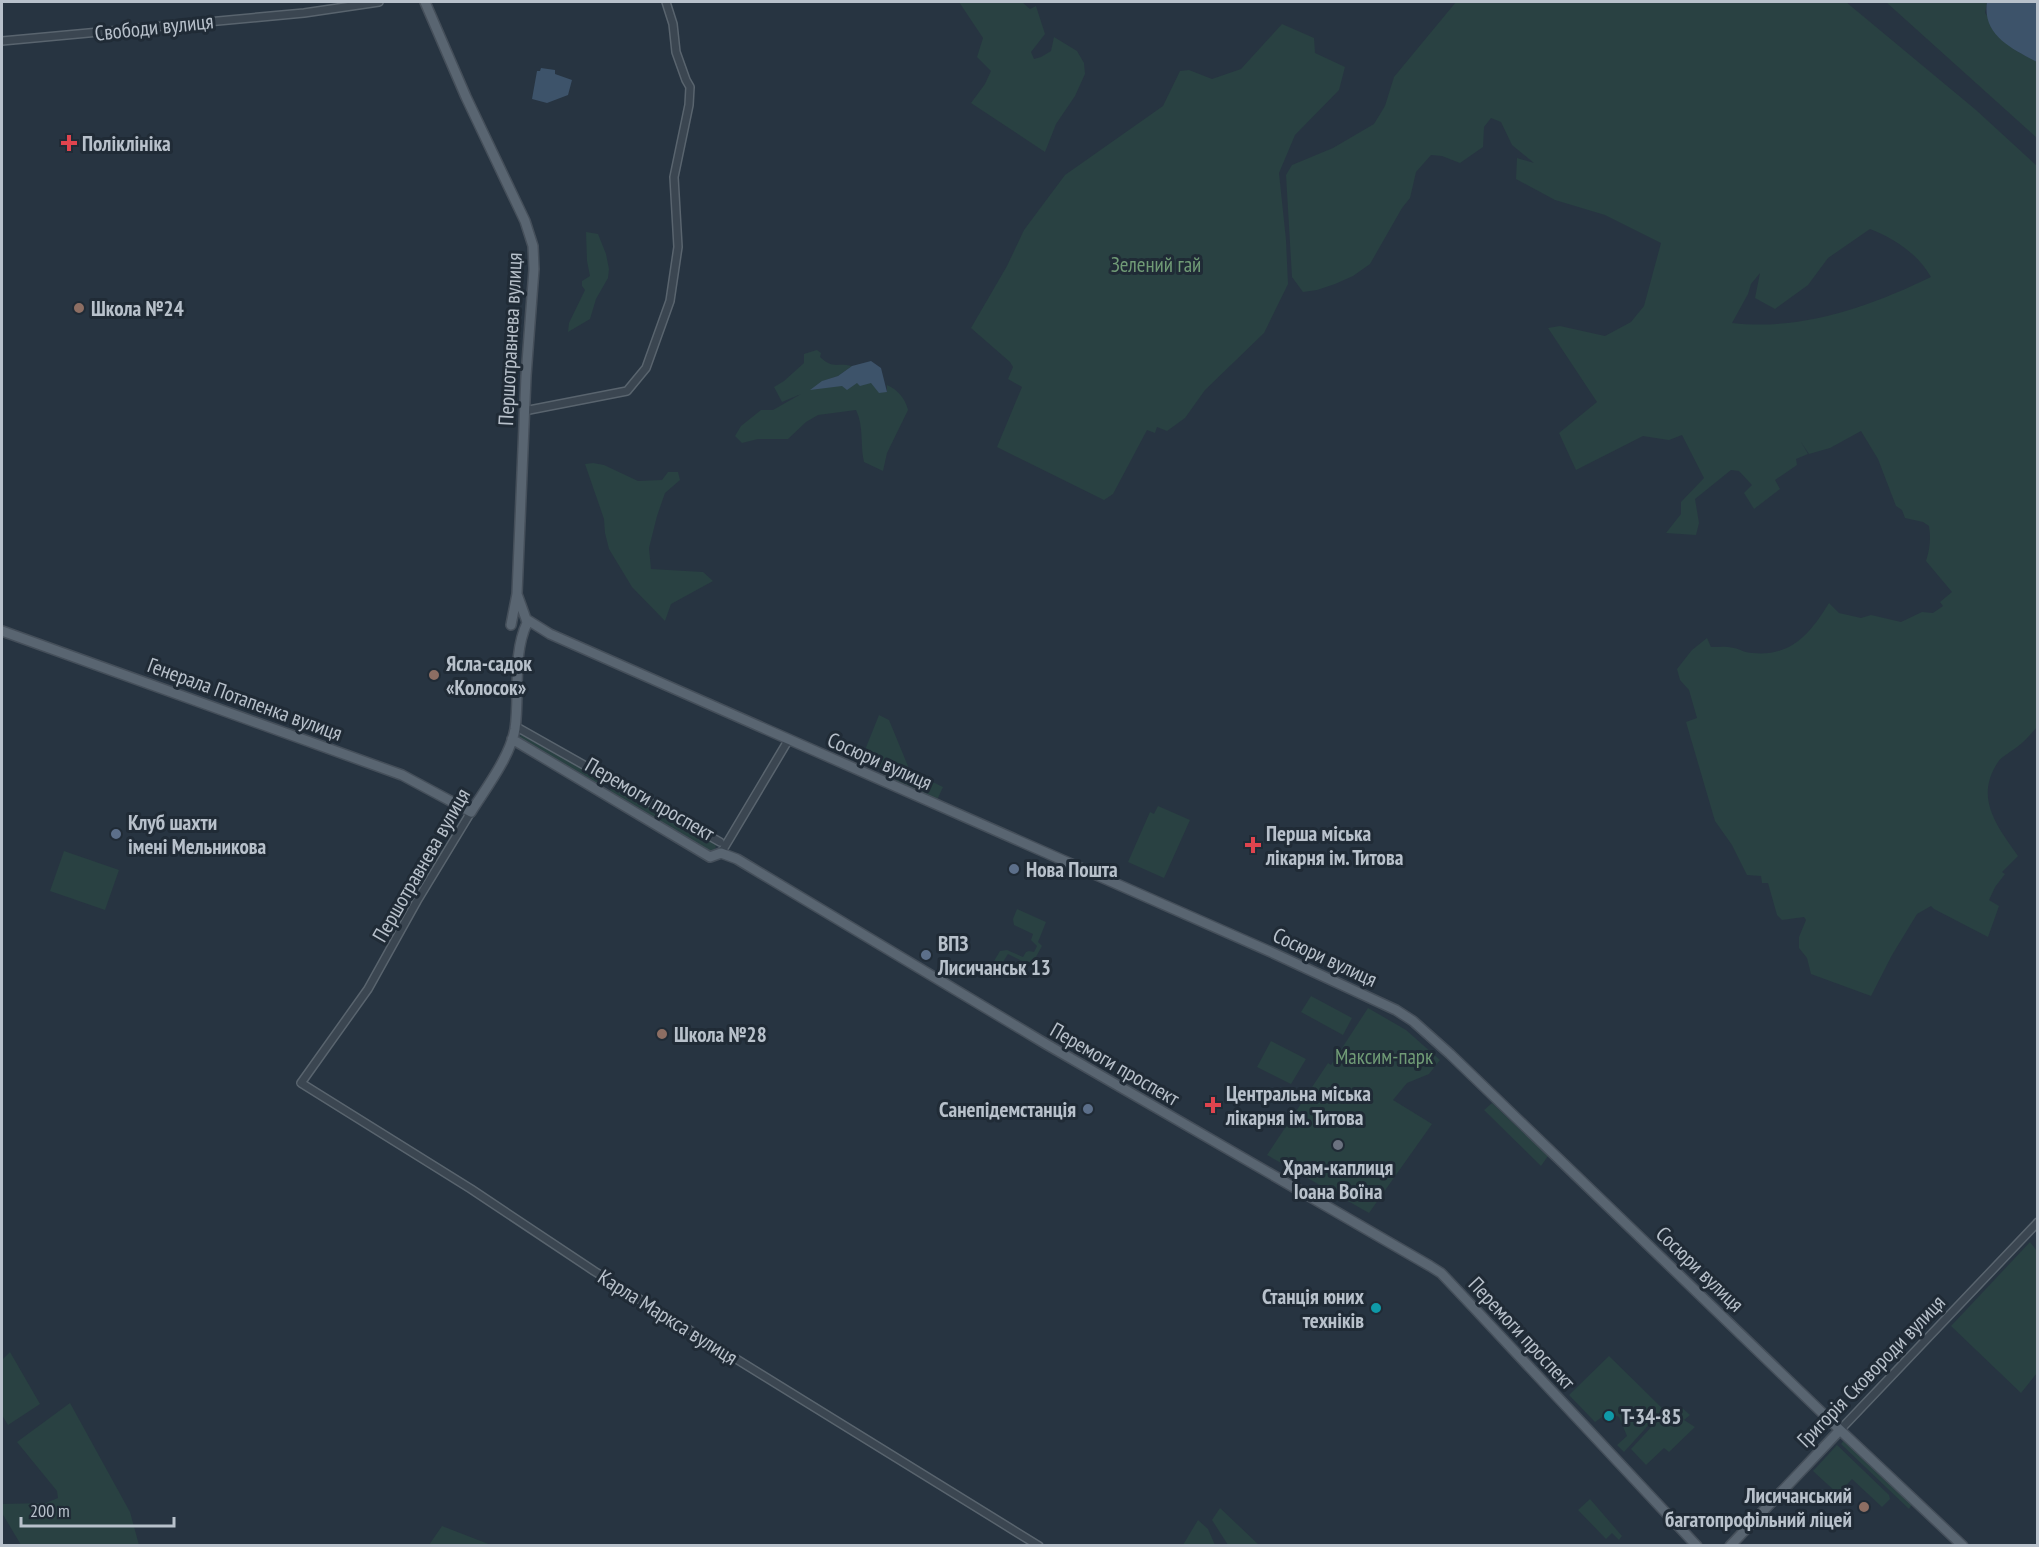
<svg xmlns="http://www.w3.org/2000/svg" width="2039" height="1547" viewBox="0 0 2039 1547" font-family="'PT Sans Narrow',sans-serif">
<rect width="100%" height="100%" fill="#273441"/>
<path fill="#294142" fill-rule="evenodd" d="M959 2H1022L1030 9 1036 6 1045 34 1031 52 1034 59 1041 57 1051 51 1054 37 1077 51 1084 63 1085 74 1075 96 1056 124 1045 152 971 103 985 84 991 71 977 57 983 38Z
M1456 2H1846L1976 110 2037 166V727C2031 734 2024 742 2017 747 2011 752 2002 756 1998 762 1974 798 1997 826 2018 856L2002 872 2005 874 1995 887 1989 900 1999 906 1988 937 1934 909 1931 906 1917 914 1892 955 1871 996 1811 974 1807 958 1799 948V937L1806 920 1804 917 1782 920 1777 915 1768 883H1762L1761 876 1747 875 1732 845 1715 821 1686 722 1697 718 1689 690 1680 680 1677 669 1692 650 1707 638 1711 647C1718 647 1726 646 1734 648 1740 649 1745 653 1752 653 1791 657 1810 634 1829 603L1839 613 1861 618 1871 615 1901 622 1922 612 1933 613 1943 606 1940 602 1952 592 1926 561C1930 549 1931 538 1929 526L1923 522 1905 518 1902 510 1896 506 1878 459 1861 431 1830 448 1809 454 1801 442 1808 454 1796 459 1797 465 1775 480 1780 489 1754 509 1744 493 1752 485 1739 471 1731 470 1695 499 1699 523 1696 535 1666 533 1681 514V502L1704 478 1682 435 1669 440 1643 436 1576 470 1559 433 1597 402 1548 328 1560 326 1605 336 1631 322 1644 306 1661 243 1605 215 1555 200 1516 179 1517 158 1534 163 1512 145 1501 122 1491 118 1484 127 1483 147 1460 163 1442 156 1431 155 1416 172 1410 198 1402 208 1370 264 1353 276 1335 284 1317 290 1303 292 1292 277 1286 175 1292 165 1333 148 1374 124 1385 106 1394 77ZM1870 229C1895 239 1917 253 1931 277 1869 307 1801 331 1732 323L1748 294 1751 284 1760 273 1755 298 1775 309 1808 285 1828 258Z
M1886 2H1987L1985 13 2015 50 2037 62V138Z
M1282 24 1314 38 1315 53 1345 67 1339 90 1295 135 1279 173 1286 240 1288 284 1264 333 1205 390 1185 418 1167 431 1157 427 1155 433 1147 430 1113 494 1104 500 997 447 1022 387 1008 379 1013 367 1010 362 971 328 1007 266 1024 230 1065 175 1163 106 1180 71 1189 70 1212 79 1241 69Z
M586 232 598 234 606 254 609 269 608 278 596 299 590 319 568 332 569 323 585 290 582 286V281L590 276 587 261Z
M817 350 821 353 820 357C834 370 837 362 852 366L838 376 823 381 872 383 887 392V385C898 390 905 398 908 410L887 453 883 471 864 462C860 445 864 426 856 410L818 415 806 422 788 439H758L742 443 735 436 741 426 761 410H773L801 394 782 402 774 387 784 381 804 363V354Z
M593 463 604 465 638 481 662 480 668 472H678L680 480 665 493 657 516 649 548 651 569 703 572 713 581 671 604 665 621 632 587 609 549 605 533 604 519 585 464Z
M879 715 889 720 910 771 943 787 937 800 889 777 891 773 877 767 881 757 865 750Z
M522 735 601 779 604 786 601 788 517 737Z
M611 787H617L712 841 716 844 715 851 712 853 610 793Z
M1158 806 1190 820 1164 878 1128 862 1150 812 1154 814Z
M64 851 119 870 105 910 50 891Z
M1017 909 1046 922 1038 942 1042 946 1032 964 1026 963 1008 954 1001 965 994 961 1000 951 1007 950 1023 957 1026 952 1029 951 1034 952 1037 946 1031 940 1033 934 1014 925 1013 919Z
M1311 996 1352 1018 1343 1035 1301 1012Z
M1368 1008 1406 1030 1440 1060 1429 1074 1407 1083 1393 1100 1432 1124 1369 1213 1267 1155 1328 1063 1331 1065Z
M1271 1041 1306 1059 1291 1084 1257 1067Z
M1492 1103 1548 1156 1541 1166 1484 1110Z
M2030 1242 2037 1251V1373L2021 1393 1951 1326Z
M10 1352 40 1404 8 1425 2 1415V1360Z
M1609 1356 1663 1409 1624 1452 1617 1445 1627 1436 1619 1417 1609 1412 1595 1422 1569 1395Z
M70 1403 130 1512 139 1545H21L2 1513V1504L46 1503 58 1498 57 1491 17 1442Z
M1681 1407 1690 1415 1684 1420 1695 1427 1669 1452 1664 1448 1646 1465 1631 1449 1666 1411 1674 1414Z
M1844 1440 1912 1504 1909 1509 1841 1444Z
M1837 1445 1889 1495 1890 1499 1882 1507 1852 1479 1838 1494 1813 1471Z
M1590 1499 1622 1536 1619 1540 1612 1533 1606 1539 1578 1510Z
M1220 1508 1259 1545H1228L1212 1520Z
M1198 1520 1208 1529 1215 1545H1183Z
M442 1526 491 1545H492H429Z"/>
<path fill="#3d536a" d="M1987 2H2037V62C2012 49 1982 35 1987 2Z
M541 68 555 70V74L572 80 568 95 547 103 532 99 537 71H540Z
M871 361 881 368 887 392 879 393 871 383 860 386 857 383 847 390 842 386 810 390 822 381 838 376 852 366Z"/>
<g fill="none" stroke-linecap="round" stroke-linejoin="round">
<g stroke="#59646e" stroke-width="10">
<path id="minor" d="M2 41 304 13 379 2
M524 411 627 391 646 368 670 301 678 247 674 177 689 105 690 87 686 80 676 52 673 24 666 2
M515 726 720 842
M471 812 417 901 368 989 301 1083 471 1189 594 1271 1039 1546
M721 853 789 739
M1840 1430 2038 1222"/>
</g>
<g stroke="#454f5a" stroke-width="12">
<path id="major" d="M425 2 466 97 525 221 533 246 534 269 526 376 517 594 511 625
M517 594 526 619 550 634 1271 952 1396 1010 1413 1021 1450 1054 1840 1430 1963 1546
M2 631 402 775 471 812C486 788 510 757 515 729 520 695 512 655 527 623L526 619
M512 739 710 857 721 853 737 859 1046 1044 1430 1266 1441 1273 1475 1309 1697 1546
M1730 1546 1840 1430"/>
</g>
<use href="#minor" stroke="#3b4651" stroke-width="7"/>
<use href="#major" stroke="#596571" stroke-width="9"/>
</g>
<g fill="#e0444e" stroke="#202b36" stroke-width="2">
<path d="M66 134h6v6h6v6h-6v6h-6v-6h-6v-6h6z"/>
<path d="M1250 836h6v6h6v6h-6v6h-6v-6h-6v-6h6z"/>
<path d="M1210 1096h6v6h6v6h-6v6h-6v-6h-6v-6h6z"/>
</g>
<g fill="#8d6e63" stroke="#202b36" stroke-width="2">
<circle cx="79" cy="308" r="6"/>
<circle cx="434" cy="675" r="6"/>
<circle cx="662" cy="1034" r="6"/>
<circle cx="1864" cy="1507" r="6"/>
</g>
<g fill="#5c6f8a" stroke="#202b36" stroke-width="2">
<circle cx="116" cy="834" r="6"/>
<circle cx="1014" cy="869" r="6"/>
<circle cx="926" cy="955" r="6"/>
<circle cx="1088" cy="1109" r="6"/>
</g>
<circle fill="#6b7280" stroke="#202b36" stroke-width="2" cx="1338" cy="1145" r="6"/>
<g fill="#0f9aa8" stroke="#202b36" stroke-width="2">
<circle cx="1376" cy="1308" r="6"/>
<circle cx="1609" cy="1416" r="6"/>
</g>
<g text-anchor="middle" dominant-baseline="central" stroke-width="6" stroke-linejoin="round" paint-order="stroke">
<g font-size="21" fill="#b8c1cb" stroke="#202b36">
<text transform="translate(154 27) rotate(-6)">Свободи вулиця</text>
<text transform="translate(510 339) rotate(-87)">Першотравнева вулиця</text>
<text transform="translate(245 699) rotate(20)">Генерала Потапенка вулиця</text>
<text transform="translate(880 761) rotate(24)">Сосюри вулиця</text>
<text transform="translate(650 799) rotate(30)">Перемоги проспект</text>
<text transform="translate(421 865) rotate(-60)">Першотравнева вулиця</text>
<text transform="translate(1325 957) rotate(25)">Сосюри вулиця</text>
<text transform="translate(1115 1064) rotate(30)">Перемоги проспект</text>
<text transform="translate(1700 1269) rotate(44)">Сосюри вулиця</text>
<text transform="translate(668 1317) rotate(32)">Карла Маркса вулиця</text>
<text transform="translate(1522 1333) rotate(47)">Перемоги проспект</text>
<text transform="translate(1871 1371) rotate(-46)">Григорія Сковороди вулиця</text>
</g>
<g font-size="21" font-weight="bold" fill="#b8c1cb" stroke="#202b36" text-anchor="start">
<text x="82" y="143">Поліклініка</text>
<text x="91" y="308">Школа №24</text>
<text x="446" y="663">Ясла-садок<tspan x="446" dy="24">«Колосок»</tspan></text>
<text x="128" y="822">Клуб шахти<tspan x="128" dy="24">імені Мельникова</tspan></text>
<text x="1266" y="833">Перша міська<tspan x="1266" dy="24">лікарня ім. Титова</tspan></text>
<text x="1026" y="869">Нова Пошта</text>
<text x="938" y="943">ВПЗ<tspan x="938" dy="24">Лисичанськ 13</tspan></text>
<text x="674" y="1034">Школа №28</text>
<text x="1226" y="1093">Центральна міська<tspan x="1226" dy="24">лікарня ім. Титова</tspan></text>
<text x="1076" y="1109" text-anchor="end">Санепідемстанція</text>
<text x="1338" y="1167" text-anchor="middle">Храм-каплиця<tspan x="1338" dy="24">Іоана Воїна</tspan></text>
<text x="1364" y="1296" text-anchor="end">Станція юних<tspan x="1364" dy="24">техніків</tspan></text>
<text x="1621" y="1416">Т-34-85</text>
<text x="1852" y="1495" text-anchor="end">Лисичанський<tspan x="1852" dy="24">багатопрофільний ліцей</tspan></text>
</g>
<g font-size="21" fill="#709b76" stroke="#202b36">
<text x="1156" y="264">Зелений гай</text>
<text x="1384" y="1056">Максим-парк</text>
</g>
</g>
<rect width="2039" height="1547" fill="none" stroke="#b8c1cb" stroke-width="6"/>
<path d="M21 1517v9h153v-9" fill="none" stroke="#b8c1cb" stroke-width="3"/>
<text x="30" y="1517" font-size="18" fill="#b8c1cb" stroke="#202b36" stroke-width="4.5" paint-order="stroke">200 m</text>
</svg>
